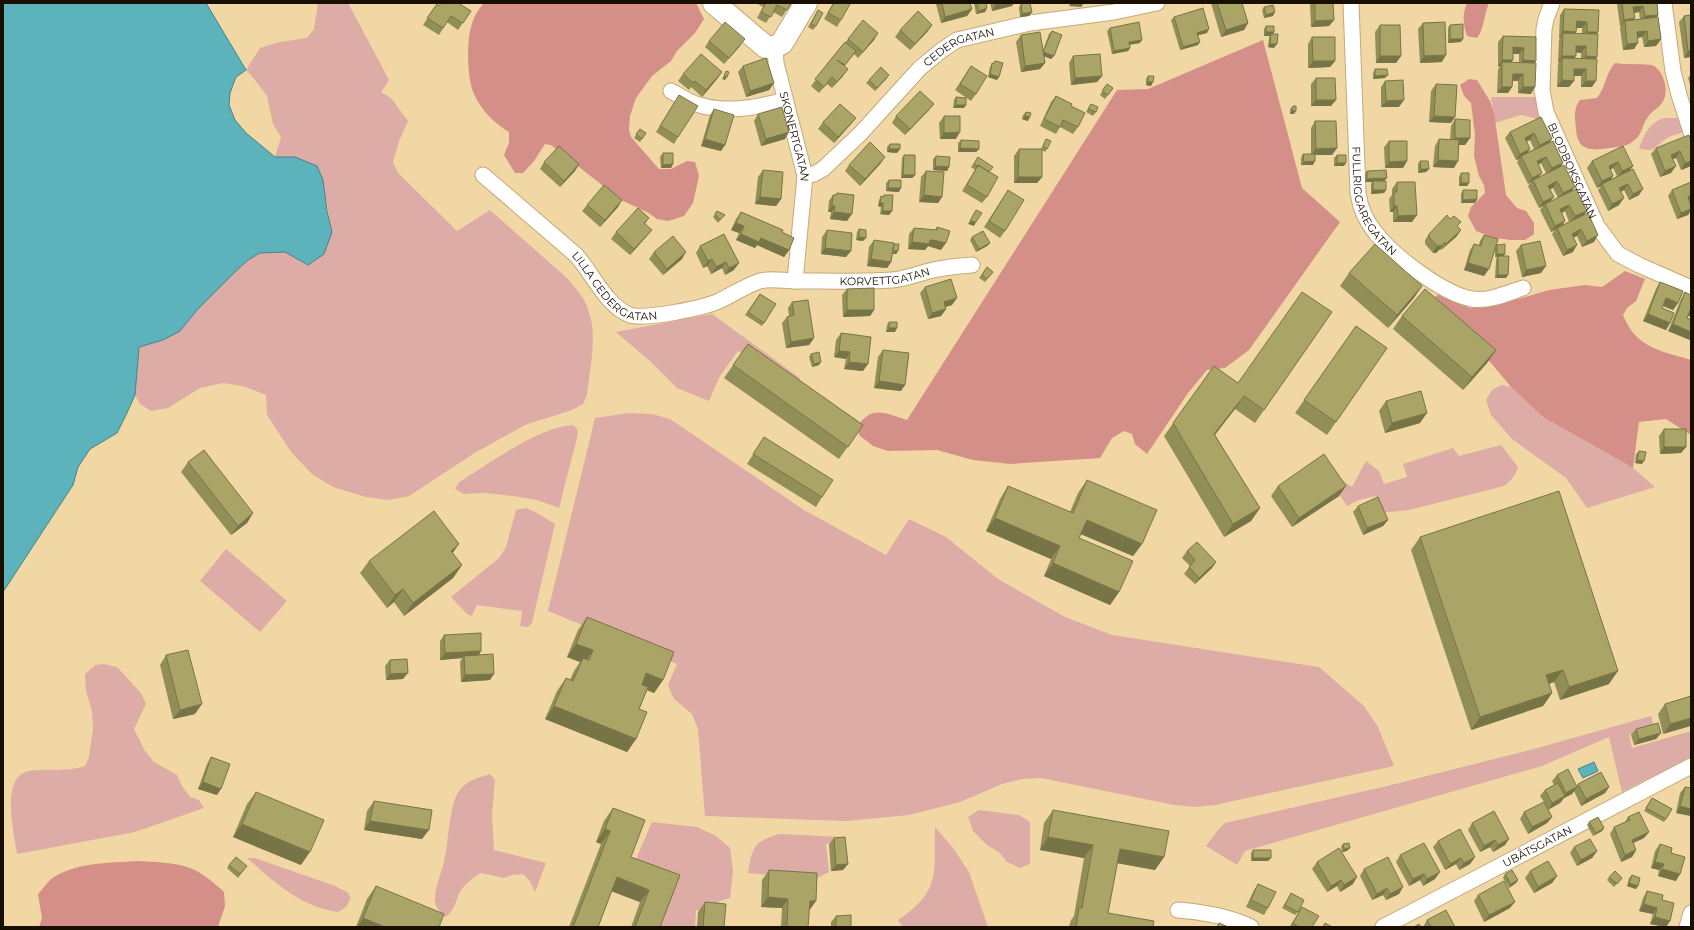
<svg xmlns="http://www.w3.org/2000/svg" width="1694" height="930" viewBox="0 0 1694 930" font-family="Montserrat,sans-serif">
<rect width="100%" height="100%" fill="#f1d7a3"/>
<path fill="#ddaca7" d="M318 3H348L389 80 381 92 391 98 408 121 399 141 393 162 398 173 457 231 490 210 567 278C575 287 584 297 588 309 598 335 590 367 587 395L583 404 572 410 525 425 473 454 409 496 388 500 366 497 333 487 313 475 291 452 267 415 266 395 243 386 223 383 200 388 168 408 151 411 140 404 135 395 139 347 163 340 180 331 197 310 235 272 248 260 261 253 285 252 308 265 332 232C327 210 326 187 317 166L295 157H275L281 137 273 124 267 96 255 80 246 70 260 48 280 42 307 38 314 29Z
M1491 97H1537L1541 117 1538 119 1521 115 1495 123Z
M1665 118H1680L1685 131C1679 134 1672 135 1667 138 1654 146 1656 154 1639 148 1645 134 1649 122 1665 118Z
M712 314 800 378 799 383 779 376 738 351 720 376 709 401 677 388 651 362 616 332Z
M1501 385 1511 387 1543 417 1633 468 1655 487 1587 508 1566 478 1512 439 1491 415 1486 400 1492 390Z
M629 413 652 414 670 419 804 510 886 555 909 519 946 537 998 579 1065 617 1112 635 1319 667 1364 706 1378 727 1394 766 1215 805 1196 807 1174 805 1041 778 1022 779 1002 784 960 802 909 815 846 821 705 816 698 729 692 714 674 699 668 685 677 664 548 611 595 418Z
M573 425 577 429 578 434 559 508 537 500 513 496 484 493 464 494 455 489 459 482C489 464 538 427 573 425Z
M1501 445 1518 467C1515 476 1511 481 1504 486L1409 510 1381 513 1375 496 1359 500 1347 506 1325 472 1327 470 1352 487 1366 461 1379 471 1384 484 1407 477 1403 464 1453 448 1459 456Z
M526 508 537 513 555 524 532 623 528 627 520 626 522 611 477 605 472 616 467 614 451 597 499 558 506 547 516 510Z
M226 549 287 601 260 632 200 581Z
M104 664 117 667 141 693 146 704 134 729 145 751 154 762 177 775 182 786 190 797 199 800 204 808 135 832 17 854C14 833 0 776 29 771 48 768 67 772 85 766L89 757 93 729 92 711 86 691 85 674 95 665Z
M1651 716 1654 727 1629 735 1632 748 1691 731V757L1622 792 1609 737 1542 766 1245 851 1237 865 1206 846 1217 831 1225 823 1387 786 1534 749Z
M490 774 495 780 492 815 494 850 546 863 535 892 530 881 523 874 512 875 504 878 481 873C473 878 467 882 461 890 456 898 455 912 445 917 441 913 436 908 435 902 434 891 440 876 443 866 449 846 448 807 459 791 467 780 478 778 490 774Z
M979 810 1019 815 1030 822V864L1020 868 1007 862 999 852 987 845 973 831 968 817Z
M652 822 697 827 716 836 730 848 733 871 730 898 719 901V911L696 910 695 927H656L630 873Z
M935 827 953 848 969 872 988 927H903L898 920C941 891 934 874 935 827Z
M780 834 841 837 842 841 826 844 829 872 815 879 748 873C752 847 754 841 780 834Z
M247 858H255L335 886 347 892 351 898 346 907 338 912C301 907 274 882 247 858Z"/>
<path fill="#d48f89" d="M484 3H696L704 19 695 33 677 51 671 61 652 76 636 98 630 116 629 130 631 137 659 169H671L687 161 695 162 699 176 693 203 684 216 668 221 657 219 647 212 621 200 551 145 545 144 534 161 523 173H515L504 155 509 143V132C494 123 481 110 474 94 467 79 466 40 472 24 474 16 478 10 484 3Z
M1467 3H1489C1484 15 1484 29 1477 38L1467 36C1463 24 1462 14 1467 3Z
M1263 40 1302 188 1340 222 1249 350 1225 368 1207 370 1188 393 1147 454 1135 444 1132 434 1124 431 1112 438 1100 458 1010 464 973 460 937 450 888 451 873 446 859 435 858 426C872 404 887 414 907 420L1117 90 1148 89Z
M1615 63C1624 65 1649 63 1654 66 1665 73 1670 94 1661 104 1658 109 1651 111 1648 117 1641 126 1643 135 1632 142 1625 147 1617 147 1609 148 1592 151 1577 151 1576 129 1575 118 1573 109 1580 100L1597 98C1606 87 1606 72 1615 63Z
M1469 79 1477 80 1490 101 1494 113 1506 195 1517 208 1526 211 1534 223V234L1525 240H1511L1494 238 1476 231 1468 216 1471 207 1485 193 1484 185 1479 176 1474 156 1475 135 1471 103 1464 96 1460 85Z
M1625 271 1645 279 1636 301 1627 308 1623 315C1636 348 1661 351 1691 360V435L1666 419 1639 422 1633 468 1543 417 1511 387 1486 357 1426 304 1439 294 1470 308 1522 298 1549 290 1585 285 1602 287Z
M137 861C154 862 174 862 190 868 203 873 214 883 224 892L225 906 218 927H39L42 918 38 894C42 890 46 884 50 880 74 862 108 863 137 861Z"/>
<path fill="#5cb3bc" stroke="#488284" d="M3 3H206L246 70 236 77 230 93 229 105 235 120 246 133 275 157H295L317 166 323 180 327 211 332 232 324 254 308 265 285 252 260 253 248 260 235 272 197 310 180 331 163 340 139 347 135 395 126 415 117 433 90 449 78 467 73 485 3 592Z
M1594 762 1598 771 1583 778 1578 769Z"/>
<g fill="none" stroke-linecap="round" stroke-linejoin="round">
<g stroke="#c2aa77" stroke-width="17">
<g id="street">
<path id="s1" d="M1351 3 1358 193C1360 207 1366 221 1375 232 1392 255 1443 294 1472 299 1488 302 1508 293 1523 288"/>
<path id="s2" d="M1552 3 1546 19 1544 29 1542 90 1546 112 1597 226 1618 254 1639 265 1691 288"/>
<path d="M1664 3 1673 71 1679 95 1691 132"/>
<path id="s3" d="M775 47 776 63 805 176 795 281"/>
<path d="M671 91C678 95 686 100 693 103 723 114 756 108 785 100"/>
<path id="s4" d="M483 175 576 255C593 274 607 307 630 315 645 320 703 308 719 301 732 295 745 286 760 281 771 278 784 281 796 281 828 281 861 282 892 280 906 279 920 273 933 270 946 267 959 266 972 265"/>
<path id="s5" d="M805 176 814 174 823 169 860 134 920 68 942 50 957 40 1030 23 1114 12 1157 3"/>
<path d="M1178 910C1204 912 1228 916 1251 927"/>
<path id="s6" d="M1383 927 1691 766"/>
<path d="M1687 927 1691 913"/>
</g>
</g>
<g stroke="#c2aa77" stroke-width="24">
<path id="secondary" d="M714 3 766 47H775L782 43 806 3"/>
</g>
<use href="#street" stroke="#fff" stroke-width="15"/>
<use href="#secondary" stroke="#fff" stroke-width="22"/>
</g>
<path fill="#928e58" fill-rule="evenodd" d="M441 3H458L471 11 458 30 447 22 439 35 423 25 437 4 439 6Z
M756 3H791L782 17 773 12 766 23 757 18 763 7Z
M833 3H848L841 20 837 27 824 19Z
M937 3H970L972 9 967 16 941 23 936 4Z
M974 3H986L987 8 985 12 976 14Z
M990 3H1014L1012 6 992 11Z
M1211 3H1242L1248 23 1244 30 1221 37Z
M1310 3H1333L1334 20 1329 26 1311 27 1310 4Z
M1617 3H1657L1656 17 1661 39 1656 46 1644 47 1642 37 1638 38 1634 49 1623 50 1620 28 1621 26H1620L1617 4ZM1639 12 1640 19 1634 20V13Z
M1021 4 1032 12 1029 16 1020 17 1019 7Z
M1264 7 1273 16 1264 18 1262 10Z
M1564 9 1599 10 1598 32 1596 34V59L1592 87H1581V76H1574V81L1569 87H1557L1558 64 1559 62H1558L1559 40 1560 38H1559L1560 15ZM1577 28H1582V34H1575ZM1576 52 1581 53V58H1574Z
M818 10 816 26 813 30 808 27Z
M1691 15V57L1684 58 1679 22 1684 16Z
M1174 17 1207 33 1198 35V45L1180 50 1171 20Z
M1423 23 1442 62 1420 63 1418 29Z
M1380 25 1401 56 1396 63H1376L1375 32Z
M1450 25 1461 42 1448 43V28Z
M1266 26 1274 32 1273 34 1274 48 1268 47 1269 37 1270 36H1264V29Z
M1110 28 1140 43 1129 45 1130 48 1128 51 1112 54 1107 31Z
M900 30 928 31 910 50 895 37Z
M1052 31 1051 59 1044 56 1045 63 1040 69 1021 72 1016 42 1021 35 1043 50 1049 34Z
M878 33 874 40 858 58 854 54 844 66 843 76 832 88 827 84 819 93 811 86 848 39Z
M1503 36 1536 37 1531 94 1518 93V81H1513L1512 87 1508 93H1497L1498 69 1500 67 1498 66V42ZM1513 54H1519V63H1511Z
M1312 37 1335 61 1330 67 1308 68V44Z
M709 41 740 46 724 64 705 47Z
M1073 56 1102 76 1097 82 1071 85 1069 63Z
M995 61 997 80 988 77 990 67Z
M743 66 774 83 769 90 746 97 738 72Z
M971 66 976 94 971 101 955 90Z
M1375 69 1385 78 1373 79V73Z
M722 72 717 79 702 97 691 87 689 90 678 81 683 74Z
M1691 74V88L1688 78Z
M1148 76 1151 86 1146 85V79Z
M887 78 875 91 866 83 869 80Z
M1316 78 1331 106H1311V84Z
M1385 81 1399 107H1381V87Z
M1107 84 1113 88 1105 99 1100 95Z
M1436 84 1451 123 1429 122 1431 91Z
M679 95 678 137 674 144 656 132Z
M1056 96 1071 106 1078 127 1073 134 1060 127 1056 134 1040 126 1051 102Z
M956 97 964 108H953L954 100Z
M1091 104 1096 112 1093 116 1086 112Z
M1293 106 1294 114H1290V109Z
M714 109 725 145 721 151 701 146 710 115Z
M929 110 905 135 892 123 896 116Z
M1026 112 1028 121 1022 119 1023 115Z
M758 114 785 139 761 146 754 121Z
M944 116 956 139H940L939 123Z
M1541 117 1552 139 1549 142 1563 163 1561 166 1572 191 1587 211 1584 215 1594 242 1582 247 1577 236 1573 237V252L1563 256 1552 234 1555 230 1551 232 1540 210 1543 206 1539 208 1528 186 1531 182 1528 184 1517 162 1519 159 1516 160 1505 138 1510 132ZM1530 140 1534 149 1528 152 1527 141ZM1541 163 1546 173 1539 177 1538 165ZM1553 188 1558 198 1551 201 1550 189ZM1565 211 1569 222 1562 225 1565 221 1562 213Z
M856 118 851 124 834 143 818 129 823 122Z
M1455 119 1470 138 1465 145H1459L1454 168 1433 167 1435 146 1439 139 1450 140 1451 126Z
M1315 121 1337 148 1332 155H1315L1313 165H1301V158L1303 154H1311V128Z
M640 129 646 133 640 142 634 138Z
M1046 139 1047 149 1045 152 1042 150V177L1037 183H1014V156L1019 149H1041Z
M961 140 979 149 976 152H958V143Z
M1389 141 1407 161 1403 168H1385L1384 147Z
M1691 141V166L1681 170 1676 158 1673 159 1671 173 1660 177 1651 154 1656 148Z
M890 144 900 149 897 153 887 152V147Z
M1623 146 1630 170 1639 195 1629 200 1624 190 1621 192 1619 205 1608 211 1598 190 1601 186 1597 188 1587 168 1592 161ZM1613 168 1617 176 1611 180 1613 176 1610 170Z
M663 153 673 164 671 168H661L660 157Z
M904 155 915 175 912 178H901L902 158Z
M1337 155 1344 166H1334V158Z
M936 156 949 167 947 171 933 170V159Z
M978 157 989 172 987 197 982 203 962 191 975 170 971 167Z
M1420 161 1429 169 1426 172 1418 173V164Z
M544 162 579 164 575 171 560 187 540 169Z
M881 163 860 186 845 171 849 165Z
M763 170 781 199 776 206 755 204 758 177Z
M926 171 942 197 938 203 919 202 921 177Z
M1367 171 1385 181 1386 190 1384 193 1371 194V184L1372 182H1365V174Z
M1461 173 1469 183 1467 186H1459V177Z
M889 180 899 192 886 191V183Z
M1397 182 1412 222H1393V212H1390L1389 199 1392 195V189Z
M1691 182V200L1689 201 1691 206V210L1688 215 1677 219 1668 196 1672 190Z
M1008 190 1005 231 1000 238 984 227Z
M1463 190 1477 199 1475 203H1461V194Z
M837 193 847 221 830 219 831 212H828L829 201 833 195H835Z
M884 195 892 211 889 215 880 214 881 207 878 206 879 200 881 196 883 197Z
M587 205 618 207 600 227 582 211Z
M717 211 725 215 718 223 713 217Z
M741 212 782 232 789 250 784 257 757 245 755 248 736 240 739 233 731 230 736 219Z
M649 218 645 224 647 236 630 255 611 239 616 232Z
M937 227 941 250 928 246 925 250 908 249 909 234 914 228 935 230Z
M1458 227 1461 230 1456 237 1441 250 1440 249 1436 253H1433L1425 244V240L1429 234Z
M859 229 863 241 856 240 857 232Z
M827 230 846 257 821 254 822 237Z
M724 234 734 270 725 275 722 268 711 274 707 266 703 268 696 253 700 246Z
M1484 235 1496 246 1497 245 1503 256 1506 278H1495L1496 260 1497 257H1495V250L1484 276 1464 270 1470 250 1474 244 1479 245 1480 241Z
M972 237 990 243 987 246 976 252 970 240Z
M874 240 898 251 896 254H892L891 262 887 268 867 266 869 247Z
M1521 245 1541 273 1522 277 1516 251Z
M654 252 682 259 663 275 649 259Z
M987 267 993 272 985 282 979 278Z
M1349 273 1422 286 1413 299 1388 328 1340 286Z
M1660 282 1678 303 1673 310 1663 306 1662 308 1670 323 1666 330 1643 321 1656 289Z
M925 287 952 305 945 307 946 309 941 316 928 319 920 293Z
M847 289 874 310 870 316 843 317 842 295Z
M1685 292 1691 317 1688 315 1687 318 1691 320V339L1690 340 1668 331 1681 299Z
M760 294 776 304 762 326 745 315Z
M792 302 814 338 809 345 786 348 782 323 787 317 789 316 788 308Z
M1332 312 1255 423 1235 409 1215 435 1260 508 1251 521 1224 537 1164 436 1214 366 1238 383Z
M1402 316 1496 350 1487 363 1463 390 1393 329Z
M889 322 895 332H886L887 325Z
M1356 326 1387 348 1327 435 1295 413Z
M841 333 863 371 844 369 846 359 834 357 836 340Z
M748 344 863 425 839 459 724 378Z
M883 350 901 391 874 388 878 357Z
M811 354 819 365 812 367 809 357Z
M1386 401 1420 423 1385 433 1379 411Z
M1664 429 1686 447 1681 453 1660 454 1659 436Z
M764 437 822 497 816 507 747 464Z
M1639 451 1642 464 1635 463 1636 454Z
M188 462 253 513 247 523 231 535 181 472Z
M1087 480 1142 544 1133 556 1081 534 1079 538 1119 592 1110 605 1044 576 1051 559 986 531 1000 499 1008 486 1070 512 1078 493Z
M1278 486 1339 496 1292 527 1271 496Z
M1358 506 1388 520 1383 526 1363 535 1353 512Z
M1420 537 1609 684 1560 700 1554 682 1549 684 1552 693 1543 706 1471 730 1411 550Z
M1187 551 1216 562 1212 568 1195 584 1184 574 1190 566 1182 558Z
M453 554 462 565 453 578 404 616 394 602 387 608 360 573 369 561Z
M587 617 663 680 654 693 647 690 639 709 636 739 627 752 545 719 557 691 566 678 570 680 574 671 580 662 567 657 578 630Z
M444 635 481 651 479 655 490 680 461 682 460 662 462 658 440 660V641Z
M166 655 195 714 173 719 160 665Z
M390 660 403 679 386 680 385 666Z
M1691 696 1663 734 1658 714 1665 704Z
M1636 729 1661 733 1656 739 1634 745 1631 735Z
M211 757 217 795 198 789 207 764Z
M1557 775 1576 786 1578 784 1609 787 1605 793 1581 806 1574 791 1572 794 1564 798 1560 803 1548 809 1552 817 1547 823 1528 834 1520 819 1524 812 1544 802 1540 796 1545 790 1554 785 1552 781Z
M1685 787 1691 788V816L1676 813 1680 793Z
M256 792 301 865 233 837 247 804Z
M1652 798 1672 809 1664 822 1644 811Z
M374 801 422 839 364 830 367 811Z
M613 808 631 857 680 875 660 927H631L640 902 612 891 598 927H569L601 844 596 842 604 821Z
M1053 810 1164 857 1155 870 1117 863 1108 913 1153 927H1069L1071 920 1074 916 1084 858 1040 850 1044 823Z
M1628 817 1649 832 1644 838 1633 843 1636 850 1632 857 1621 862 1610 834 1614 827 1625 822Z
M1589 822 1604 828 1602 831 1593 836 1587 825Z
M1472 823 1505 845 1493 852 1490 847 1480 852 1468 830Z
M834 838 848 864 843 870 831 871 829 844Z
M1438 841 1475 857 1470 864 1459 870 1456 864 1445 870 1433 847Z
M1343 844 1347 851 1342 852 1353 884 1340 892 1337 886 1327 892 1312 869 1317 862 1342 852 1341 847Z
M1660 844 1671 853 1676 881 1658 876 1659 870 1651 868 1655 851Z
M1574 847 1597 851 1592 858 1577 866 1570 853Z
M1253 850 1268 861H1251V853Z
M1400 855 1435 879 1423 886 1420 880 1409 886 1396 862Z
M229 865 247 866 238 878 227 868Z
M1364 869 1399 894 1386 900 1383 895 1372 900 1360 876Z
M769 870 809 910 808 927H781L782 908 761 907 762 880Z
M1530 871 1557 876 1552 883 1534 893 1525 878Z
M1505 874 1518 880 1516 883 1509 888 1503 878Z
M1632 875 1636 889 1627 886 1629 878Z
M1609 877 1622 878 1614 887 1607 880Z
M1258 884 1268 908 1264 915 1246 907 1254 890Z
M376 886 439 927H356L367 899Z
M1647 891 1662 900 1670 921 1666 927 1650 924 1653 914 1639 911 1643 898Z
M1291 893 1298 912 1295 915 1282 908Z
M1478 895 1510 908 1484 922 1474 901Z
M705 902 724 927H697L698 912Z
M1300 910 1312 927H1291L1290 926Z
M836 916 851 927H831V922Z
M1427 920 1455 927H1423Z"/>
<path fill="#777447" d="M1001 3H1014L1012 6 992 11 996 4Z
M1071 3H1084L1081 7 1069 6Z
M1643 6 1639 12 1629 14 1633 7Z
M987 8 985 12 976 14 979 11Z
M972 9 967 16 941 23 945 17Z
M1032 12 1029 16 1020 17 1022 14Z
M1275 12 1273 16 1264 18 1266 15Z
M1658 15 1654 21 1640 23 1645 16Z
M1635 18 1630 25 1625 21 1621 26H1620L1624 20Z
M1334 20 1329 26 1311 27 1315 21Z
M1577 21 1587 22 1582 28H1572Z
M1248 23 1244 30 1221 37 1226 30Z
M932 25 928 31 910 50 915 44Z
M1209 29 1207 33 1195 36 1197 33Z
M1563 31 1576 32 1572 38 1563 33 1560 38H1559Z
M1647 31 1642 37 1632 38 1637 32Z
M1266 32H1274L1272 36 1271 34 1270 36H1264Z
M1587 32H1598L1593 39 1582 38Z
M878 33 874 40 858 58 863 52Z
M745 39 740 46 724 64 729 58Z
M1450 39H1463L1461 42 1448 43Z
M1661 39 1656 46 1644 47 1648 41Z
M1142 40 1140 43 1126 45 1129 42Z
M1200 42 1198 45 1180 50 1183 47Z
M1638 43 1634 49 1623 50 1627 44Z
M1270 44H1277L1274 48 1268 47Z
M1576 46H1586L1581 53 1571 52Z
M1513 47 1524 48 1519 54H1509Z
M1130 48 1128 51 1112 54 1114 51Z
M1688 51H1691V57L1684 58Z
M1043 52 1054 56 1051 59 1041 55Z
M1446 55 1442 62 1420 63 1424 56Z
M1380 56H1401L1396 63H1376Z
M1562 56H1576L1571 63 1562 58 1559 62H1558Z
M1586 56 1597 57 1593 63H1581Z
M1502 60H1513L1508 67 1502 62 1500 67 1498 66Z
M1523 60 1536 61 1531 67H1519Z
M1313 61H1335L1330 67 1308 68Z
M1045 63 1040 69 1021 72 1025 66Z
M848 69 843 76 832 88 837 82Z
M1574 69H1586L1581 76H1570Z
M722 72 717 79 702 97 706 90Z
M990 74 999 77 997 80 988 77Z
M1513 74H1523L1518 81 1508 80Z
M889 75 887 78 875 91 877 88Z
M1388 75 1385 78 1373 79 1375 76Z
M724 76 727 77 725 80 722 79Z
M1102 76 1097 82 1071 85 1075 78Z
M1562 80 1574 81 1569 87H1557Z
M1586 81H1596L1592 87H1581Z
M1148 82H1153L1151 86 1146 85Z
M774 83 769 90 746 97 750 91Z
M1502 87H1512L1508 93H1497Z
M1523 87H1535L1531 94 1518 93Z
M1316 100H1336L1331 106H1311Z
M1404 100 1399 107H1381L1386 101Z
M934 104 929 110 905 135 910 129Z
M956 105H966L964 108H953Z
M1292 111H1296L1294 114H1290Z
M1025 116 1030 117 1028 121 1022 119Z
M1434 116 1455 117 1451 123 1429 122Z
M856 118 851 124 834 143 838 137Z
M789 132 785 139 761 146 766 139Z
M960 132 956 139H940L944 133Z
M1534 133 1530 140 1520 144 1525 138Z
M1455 138H1470L1465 145H1450Z
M705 139 725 145 721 151 701 146Z
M1552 139 1547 145 1535 151 1540 145Z
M960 148 979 149 976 152H958Z
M1337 148 1332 155H1311L1316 149Z
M889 149H900L897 153 887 152Z
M1530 149 1526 156H1521L1519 159 1516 160 1520 154Z
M1680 151 1676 158 1667 161 1671 155Z
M885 157 881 163 860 186 865 179Z
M1546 157 1541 163 1532 168 1537 161Z
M1438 160 1458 161 1454 168 1433 167Z
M1315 161 1313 165H1301L1304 162Z
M1407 161 1403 168H1385L1389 162Z
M1691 161V166L1681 170 1685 163Z
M1618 162 1613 168 1604 173 1609 166Z
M1337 163H1346L1344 166H1334Z
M1563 163 1559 169 1547 175 1552 168Z
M579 164 575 171 560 187 564 181Z
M673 164 671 168H661L663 165Z
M935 166 949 167 947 171 933 170Z
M1633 166 1628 173 1618 178 1622 171Z
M1676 166 1671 173 1660 177 1665 171Z
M1421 169H1429L1426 172 1418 173Z
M1542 173 1537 179 1533 180 1531 182 1528 184 1532 178Z
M903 175H915L912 178H901Z
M1613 176 1609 182 1602 184 1601 186 1597 188 1602 181Z
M1018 177H1042L1037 183H1014Z
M1387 178 1384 181H1373L1372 182H1365L1367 179Z
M1557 181 1553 188 1543 192 1548 186Z
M1461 183H1469L1467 186H1459Z
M1628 184 1624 190 1614 195 1619 188Z
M1575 187 1570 193 1558 199 1563 193Z
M888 188H901L899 192 886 191Z
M1643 189 1639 195 1629 200 1633 194Z
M1373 190H1386L1384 193 1371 194Z
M924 195 942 197 938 203 919 202Z
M1691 195V200L1683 203 1688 197Z
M760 197 781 199 776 206 755 204Z
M1554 197 1549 203 1545 204 1543 206 1539 208 1543 202Z
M1624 198 1619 205 1608 211 1612 204Z
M1477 199 1475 203H1461L1463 200Z
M622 200 618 207 600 227 605 220Z
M880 203H883L881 207 878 206Z
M1569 205 1565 211 1555 216 1560 209Z
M832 206H835L831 212H828Z
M1394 206H1397L1393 212H1390Z
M1691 209V210L1688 215 1677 219 1681 213Z
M883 211H892L889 215 880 214Z
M1587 211 1582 217 1570 223 1575 216Z
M834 212 852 214 847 221 830 219Z
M1417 215 1412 222H1393L1398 216Z
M970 221 976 222 974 226 968 224Z
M1565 221 1561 227 1557 228 1555 230 1551 232 1555 226Z
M736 223 744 226 739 233 731 230Z
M1581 229 1577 236 1567 240 1572 234Z
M652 230 647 236 630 255 634 249Z
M1461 230 1456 237 1441 250 1446 244Z
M741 234 761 238 789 250 784 257 757 245 755 248 736 240Z
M1598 235 1594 242 1582 247 1587 241Z
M859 237 866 238 863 241 856 240Z
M930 240H933L946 243 941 250 928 246 925 250 908 249 912 242Z
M1445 242 1440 249 1436 253H1433L1437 246Z
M990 243 987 246 976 252 979 249Z
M1577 245 1573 252 1563 256 1567 250Z
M825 248 851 251 846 257 821 254Z
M894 251H898L896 254H892Z
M686 252 682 259 663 275 667 269Z
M1497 254H1505L1503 257 1498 256 1497 257H1495Z
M712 259 707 266 703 268 708 261Z
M871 259 891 262 887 268 867 266Z
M726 262 722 268 711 274 716 267Z
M739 263 734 270 725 275 729 268Z
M1468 263 1489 269 1484 276 1464 270Z
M1546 266 1541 273 1522 277 1526 270Z
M1498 275H1508L1506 278H1495Z
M1422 286 1413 299 1388 328 1397 315Z
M957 298 952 305 939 309 944 302Z
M1666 298 1678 303 1673 310 1661 305Z
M1691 308V317L1686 315Z
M946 309 941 316 928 319 932 313Z
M847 310H874L870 316 843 317Z
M1648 314 1670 323 1666 330 1643 321Z
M1673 324 1691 332V339L1690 340 1668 331Z
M889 328H897L895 332H886Z
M814 338 809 345 786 348 791 342Z
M1496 350 1487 363 1463 390 1472 377Z
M839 351 850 352 846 359 834 357Z
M821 362 819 365 812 367 814 364Z
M849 362 868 364 863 371 844 369Z
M879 381 905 385 901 391 874 388Z
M1244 396 1235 409 1205 447 1214 434Z
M1427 413 1420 423 1385 433 1392 423Z
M1664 447H1686L1681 453 1660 454Z
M1637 460 1644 461 1642 464 1635 463Z
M1346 486 1339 496 1292 527 1299 518Z
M1260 508 1251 521 1224 537 1233 524Z
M253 513 247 523 231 535 238 526Z
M995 518 1060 546 1051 559 986 531Z
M1087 520 1142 544 1133 556 1078 533Z
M1388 520 1383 526 1363 535 1367 528Z
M459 544 450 557 451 551Z
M1216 562 1212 568 1195 584 1199 578Z
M1053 563 1119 592 1110 605 1044 576Z
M462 565 453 578 404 616 413 603Z
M403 589 394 602 387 608 395 595Z
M576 644 593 650 584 663 583 658 580 662 567 657Z
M481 651 477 658 464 656 462 658 440 660 445 653Z
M1563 670 1554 682 1537 688 1546 675Z
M1618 671 1609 684 1560 700 1569 687Z
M408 673 403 679 386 680 390 674Z
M646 673 663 680 654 693 638 686Z
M494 674 490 680 461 682 465 675Z
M1552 693 1543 706 1471 730 1480 717Z
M202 704 195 714 173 719 180 710Z
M554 706 636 739 627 752 545 719Z
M1691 718V726L1663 734 1670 724Z
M1661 733 1656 739 1634 745 1639 739Z
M203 782 221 789 217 795 198 789Z
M1577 787 1572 794 1564 798 1560 803 1548 810 1552 803 1562 798 1566 793Z
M1609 787 1605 793 1581 806 1586 799Z
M1680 806 1691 809V816L1676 813Z
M1552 817 1547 823 1528 834 1532 827Z
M370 821 429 830 422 839 364 830Z
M242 824 310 852 301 865 233 837Z
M1604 828 1602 831 1593 836 1596 833Z
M605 829 610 831 601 844 596 842Z
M1649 832 1644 838 1627 846 1632 840Z
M1048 837 1093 845 1084 858 1040 850Z
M1509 839 1505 845 1493 852 1498 845Z
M1495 840 1490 847 1480 852 1484 846Z
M1350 848 1347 851 1342 852 1344 849Z
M1120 849 1164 857 1155 870 1111 862Z
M1636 850 1632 857 1621 862 1625 855Z
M1597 851 1592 858 1577 866 1581 860Z
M1475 857 1470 864 1459 870 1464 863Z
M1253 858H1271L1268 861H1251Z
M1461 858 1456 864 1445 870 1450 864Z
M1655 862 1664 864 1659 870 1651 868Z
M848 864 843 870 831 871 836 865Z
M1662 869 1680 874 1676 881 1658 876Z
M1440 872 1435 879 1423 886 1427 879Z
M1424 874 1420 880 1409 886 1413 879Z
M1557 876 1552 883 1534 893 1538 887Z
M617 877 649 890 640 902 608 890Z
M1357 877 1353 884 1340 892 1344 885Z
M1341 880 1337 886 1327 892 1331 886Z
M1518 880 1516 883 1509 888 1511 884Z
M1629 883 1638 886 1636 889 1627 886Z
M1403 887 1399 894 1386 900 1390 894Z
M1387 888 1383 895 1372 900 1377 894Z
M768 897 788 899 782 908 761 907Z
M810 901H816L809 911Z
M1515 902 1510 908 1484 922 1489 915Z
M1644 904 1657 908 1653 914 1639 911Z
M1655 917 1670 921 1666 927 1650 924Z
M363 918 385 927H357Z"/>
<path fill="#aaa566" stroke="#777447" d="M441 3H458L471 11 463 23 451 16 443 28 427 18 437 4 439 6Z
M766 3H791L787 10 777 5 771 17 761 12Z
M834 3H848L850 4 841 20 828 13Z
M942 3H970L972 9 945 17Z
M977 3H986L987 8 979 11Z
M1026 3H1030L1032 12 1022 14 1021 4Z
M1217 3H1242L1248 23 1226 30Z
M1315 3H1333L1334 20 1315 21Z
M1622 3H1657L1658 15 1645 16 1643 6 1633 7 1635 18 1624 20Z
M1273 5 1275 12 1266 15 1264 7Z
M1203 8 1209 29 1197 33 1200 42 1183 47 1174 17Z
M1564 9 1599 10 1598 32H1587V22L1577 21 1576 32 1563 31Z
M818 10 823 13 816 26 811 24Z
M918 11 932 25 915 44 900 30Z
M1691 15V51H1688L1684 16Z
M1658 17 1661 39 1648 41 1647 31 1637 32 1638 43 1627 44 1625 21Z
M863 20 878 33 863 52 848 39Z
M725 22 745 39 729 58 709 41Z
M1139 22 1142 40 1129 42 1130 48 1114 51 1110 28Z
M1445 22 1446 55 1424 56 1423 23Z
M1463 24V39H1450V25Z
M1380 25H1400L1401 56H1380Z
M1266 26H1274V32H1266Z
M1052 31 1062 35 1054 56 1043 52Z
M1040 32 1045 63 1025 66 1021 35Z
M1563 33 1598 34 1597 57 1586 56V46H1576V56H1562Z
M1271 34H1278L1277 44H1270Z
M1503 36 1536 37V61L1523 60 1524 48 1513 47V60H1502Z
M1312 37H1335V61H1313Z
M845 42 856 51 845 65 837 60 848 69 837 82 832 77 824 87 815 79Z
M701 54 722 72 706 90 695 81 693 83 683 74Z
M1100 54 1102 76 1075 78 1073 56Z
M766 58 774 83 750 91 743 66Z
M1562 58 1597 59 1596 81H1586V69H1574V81L1562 80Z
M995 61 1003 63 999 77 990 74 992 63 993 64Z
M1502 62 1536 63 1535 87H1523V74H1513L1512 87H1502Z
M971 66 987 76 976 94 960 84Z
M881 67 889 75 877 88 869 80Z
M1375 69H1387L1388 75 1375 76Z
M726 71 729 72 727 77 724 76Z
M1148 76H1154L1153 82H1148Z
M1316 78H1335L1336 100H1316Z
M1403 80 1404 100 1386 101 1385 81Z
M1107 84 1113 88 1108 95 1102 91Z
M1436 84 1457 85 1455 117 1434 116Z
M920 91 934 104 910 129 896 116Z
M679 95 698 106 678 137 660 126Z
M1056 96 1072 104 1071 106 1085 113 1078 127 1063 120 1060 127 1044 119Z
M956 97 966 98V105H956Z
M840 104 856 118 838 137 823 122Z
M1091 104 1098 107 1096 112 1088 109Z
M1293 106H1296V111H1292Z
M782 107 789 132 766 139 758 114Z
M714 109 734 115 725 145 705 139Z
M1026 112 1031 113 1030 117 1025 116Z
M944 116H960V132L944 133Z
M1541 117 1552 139 1540 145 1534 133 1525 138 1530 149 1520 154 1510 132Z
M1455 119 1470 120V138H1455Z
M1315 121H1336L1337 148 1316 149Z
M640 129 646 133 642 139 636 134Z
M1689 135 1691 141V161L1685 163 1680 151 1671 155 1676 166 1665 171 1656 148Z
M1046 139 1051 141 1047 149 1043 146Z
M1439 139 1459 140 1458 161 1438 160Z
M961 140 979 141V149L960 148Z
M1389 141H1407V161L1389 162Z
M1553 141 1563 163 1552 168 1546 157 1537 161 1542 173 1532 178 1521 156Z
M870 142 885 157 865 179 849 165Z
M890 144H900V149H889Z
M559 146 579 164 564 181 544 162Z
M1623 146 1633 166 1622 171 1618 162 1609 166 1613 176 1602 181 1592 161Z
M1019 149H1042V177H1018Z
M663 153H673V164L663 165Z
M1303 154H1315V161L1304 162Z
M904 155H915V175H903Z
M1337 155H1346V163H1337Z
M936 156 950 157 949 167 935 166Z
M978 157 993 167 989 172 978 165V167L974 164Z
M1420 161H1428L1429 169H1421Z
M978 165 998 177 987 197 967 185Z
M1564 165 1575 187 1563 193 1557 181 1548 186 1554 197 1543 202 1533 180Z
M1633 169 1643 189 1633 194 1628 184 1619 188 1624 198 1612 204 1602 184Z
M763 170 783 172 781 199 760 197Z
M1386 170 1387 178 1367 179V171Z
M926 171 944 172 942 197 924 195Z
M1461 173H1469V183H1461Z
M889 180H901V188H888Z
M1373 181H1386V190H1373Z
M1397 182H1415L1417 215 1398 216 1397 206H1394V192H1397Z
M1691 182V195L1688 197 1691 206V209L1681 213 1672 190Z
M604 185 622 200 605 220 587 205Z
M1576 189 1587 211 1575 216 1569 205 1560 209 1565 221 1555 226 1545 204Z
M1008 190 1024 200 1005 231 989 221Z
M1463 190H1477V199L1463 200Z
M837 193 854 195 852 214 834 212 835 206H832L833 195H836Z
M884 195H893L892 211H883V203H880L881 196 884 197Z
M638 208 649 218 644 223 652 230 634 249 616 232Z
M976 210 982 213 976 222 970 221Z
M717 211 725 215 720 220 715 214Z
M741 212 783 230 782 232 794 238 789 250 761 238 759 242 741 234 744 226 736 223Z
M1588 213 1598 235 1587 241 1581 229 1572 234 1577 245 1567 250 1557 228Z
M1447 215 1450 219 1454 216 1461 222 1457 226 1461 230 1446 244 1445 242 1441 246H1437L1429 237V234Z
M937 227 950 231 946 243 933 240H930L929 244 912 242 914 228 937 230Z
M859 229 866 230V238L859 237Z
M827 230 852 233 851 251 825 248Z
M983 231 990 243 979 249 972 237Z
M724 234 739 263 729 268 726 262 716 267 712 259 708 261 700 246Z
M1484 235 1498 239 1489 269 1468 263 1474 244 1481 246Z
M673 236 686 252 667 269 654 252Z
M874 240 894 243 891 262 871 259Z
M1540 241 1546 266 1526 270 1521 245Z
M894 244H899L898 251H894L893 249Z
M1375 244 1422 286 1397 315 1349 273Z
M1505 244V254H1497V245Z
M1498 256H1509L1508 275H1498Z
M987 267 993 272 987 279 982 275Z
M951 279 957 298 944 302 946 309 932 313 925 287Z
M1660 282 1683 291 1678 303 1666 298 1662 308 1674 313 1670 323 1648 314Z
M874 288V310H847V289Z
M1425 289 1496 350 1472 377 1402 316Z
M1302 292 1332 312 1264 410 1244 396 1214 434 1260 508 1233 524 1173 423 1214 366 1238 383Z
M1685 292 1691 295V308L1687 318 1691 320V332L1673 324Z
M760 294 776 304 764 323 748 312Z
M808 300 814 338 791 342 787 317 794 315 792 302Z
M889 322H897V328H889Z
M1356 326 1387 348 1336 422 1304 400Z
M841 333 871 337 868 364 849 362 850 352 839 351Z
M748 344 863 425 848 447 733 365Z
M883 350 909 353 905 385 879 381Z
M819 352 821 362 814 364 811 354Z
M1421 391 1427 413 1392 423 1386 401Z
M1664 429H1686V447H1664Z
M764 437 833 480 822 497 753 454Z
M204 450 253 513 238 526 188 462Z
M1639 451 1646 452 1644 461 1637 460Z
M1324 454 1346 486 1299 518 1278 486Z
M1087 480 1157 510 1142 544 1087 520 1079 538 1133 561 1119 592 1053 563 1060 546 995 518 1008 486 1073 513Z
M1559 491 1618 671 1569 687 1563 670 1546 675 1552 693 1480 717 1420 537Z
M1378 497 1388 520 1367 528 1358 506Z
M434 511 459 544 451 551 462 565 413 603 403 589 395 595 369 561Z
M1197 542 1216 562 1199 578 1189 567 1195 560 1187 551Z
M587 617 674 652 663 680 646 673 642 685 648 687 639 709 647 712 636 739 554 706 566 678 573 681 583 658 589 660 593 650 576 644Z
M481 633V651L445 653 444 635Z
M188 650 202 704 180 710 166 655Z
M493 654 494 674 465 675 464 656Z
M407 659 408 673 390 674V660Z
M1691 696V718L1670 724 1665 704Z
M1658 723 1661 733 1639 739 1636 729Z
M211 757 230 764 221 789 203 782Z
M1568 769 1577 787 1566 793 1557 775Z
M1601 772 1609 787 1586 799 1578 784Z
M1558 783 1565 796 1552 803 1545 790Z
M1685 787 1691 788V809L1680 806Z
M256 792 324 820 310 852 242 824Z
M1652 798 1672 809 1666 819 1646 808Z
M374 801 432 810 429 830 370 821Z
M1544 802 1552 817 1532 827 1524 812Z
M613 808 645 820 631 857 680 875 660 927H635L649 890 617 877 598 927H573L610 831 605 829Z
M1053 810 1169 831 1164 857 1120 849 1108 913 1154 921 1153 927H1076L1079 908H1082L1093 845 1048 837Z
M1494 811 1509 839 1498 845 1495 840 1484 846 1472 823Z
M1639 812 1649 832 1632 840 1636 850 1625 855 1614 827 1630 820 1628 817Z
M1598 817 1604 828 1596 833 1589 822Z
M1460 829 1475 857 1464 863 1461 858 1450 864 1438 841Z
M845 837 848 864 836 865 834 838Z
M1590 839 1597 851 1581 860 1574 847Z
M1349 843 1350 848 1344 849 1343 844Z
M1424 843 1440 872 1427 879 1424 874 1413 879 1400 855Z
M1660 844 1672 848 1671 853 1685 857 1680 874 1662 869 1664 864 1655 862Z
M1339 848 1357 877 1344 885 1341 880 1331 886 1317 862Z
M1253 850H1271V858H1253Z
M236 857 247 866 240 874 229 865Z
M1388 857 1403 887 1390 894 1387 888 1377 894 1364 869Z
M1548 861 1557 876 1538 887 1530 871Z
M769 870 817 873 816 901H810L808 927H787L788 899 768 897Z
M1512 870 1518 880 1511 884 1505 874Z
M1615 871 1622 878 1617 884 1609 877Z
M1632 875 1640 878 1638 886 1629 883Z
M1504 881 1515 902 1489 915 1478 895Z
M1258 884 1276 892 1268 908 1251 900Z
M376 886 444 914 439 927H385L363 918Z
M1647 891 1663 895 1662 900 1674 903 1670 921 1655 917 1657 908 1644 904Z
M1291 893 1304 900 1298 912 1285 905Z
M705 902 726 904 724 927H703Z
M1302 907 1319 916 1312 927H1299L1293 923Z
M1446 910 1455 927H1431L1427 920Z
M851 915V927H836V916Z
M1219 923 1228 927H1217Z
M1325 923 1332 927H1323Z
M1419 924 1421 927H1414Z"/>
<g text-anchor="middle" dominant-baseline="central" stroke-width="3" stroke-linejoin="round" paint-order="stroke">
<g font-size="11" fill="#180f00" stroke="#fefbf6">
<text stroke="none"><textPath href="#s5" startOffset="205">CEDERGATAN</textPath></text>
<text stroke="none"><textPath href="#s3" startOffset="92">SKONERTGATAN</textPath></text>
<text stroke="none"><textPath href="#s2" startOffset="175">BLODBOKSGATAN</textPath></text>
<text stroke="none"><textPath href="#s1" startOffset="203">FULLRIGGAREGATAN</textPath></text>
<text stroke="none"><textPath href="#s4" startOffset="466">KORVETTGATAN</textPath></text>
<text stroke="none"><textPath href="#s4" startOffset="176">LILLA CEDERGATAN</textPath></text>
<text stroke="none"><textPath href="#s6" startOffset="174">UBÅTSGATAN</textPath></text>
</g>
</g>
<rect width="1694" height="930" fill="none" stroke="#180f00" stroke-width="8"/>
</svg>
